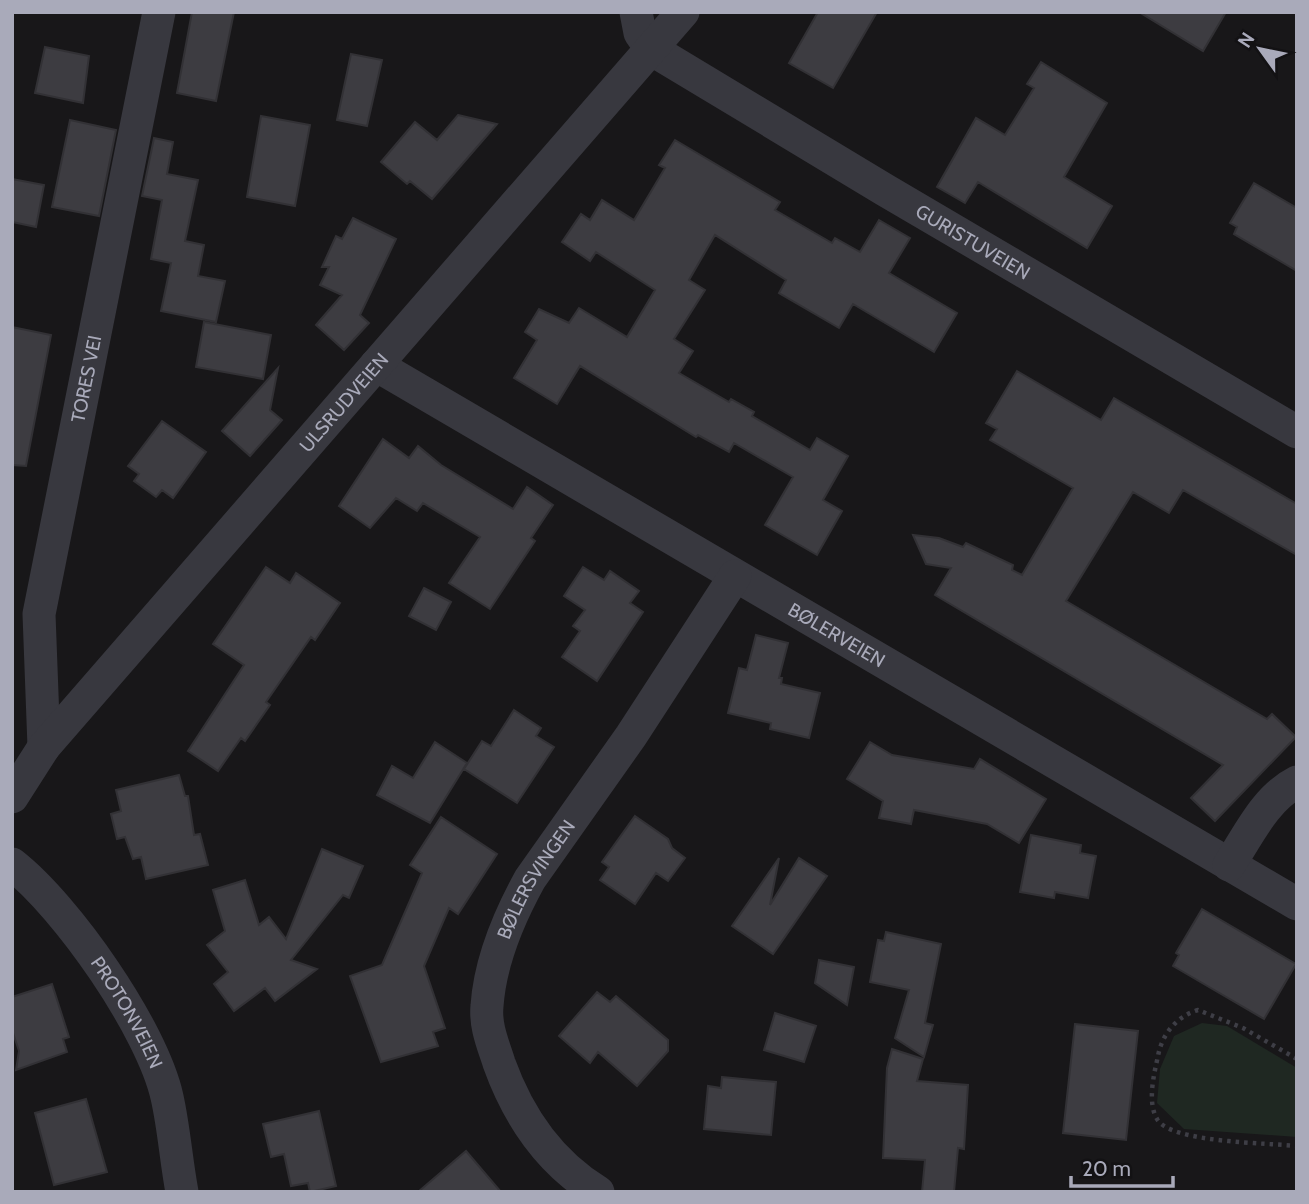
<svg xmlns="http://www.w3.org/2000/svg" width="1309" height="1204" viewBox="0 0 1309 1204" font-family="Cabin,sans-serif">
<rect width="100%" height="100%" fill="#181719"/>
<path fill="#1f2822" d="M1202 1023 1227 1026 1297 1068V1137L1184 1129 1157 1103 1160 1069 1174 1036Z"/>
<path fill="#3d3c41" stroke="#323135" stroke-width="2" d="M192 12H234L216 101 177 93Z
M818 12H877L833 88 789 63Z
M1139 12H1226L1203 51Z
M45 47 89 56 83 103 35 93Z
M351 54 382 60 367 126 337 120Z
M1041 62 1107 103 1064 177 1112 206 1087 248 978 182 965 203 937 187 976 118 1005 135 1034 88 1027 84Z
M458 115 497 124 432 199 410 181 407 184 381 162 415 122 437 140Z
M261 116 310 125 295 206 247 197Z
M70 120 116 130 99 216 52 207Z
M154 138 173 142 167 174 198 180 185 241 204 245 198 276 225 281 216 322 161 311 171 263 151 259 162 200 142 196Z
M675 140 780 202 775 210 832 243 835 238 860 252 879 220 910 238 889 273 957 313 934 352 853 304 839 328 779 293 786 280 715 235 689 280 705 290 674 339 693 351 679 373 729 402 731 399 754 412 752 416 810 450 817 438 848 456 823 500 842 511 817 555 765 525 793 477 734 443 729 452 698 435 696 437 580 366 557 404 514 378 537 340 525 332 539 309 569 323 579 308 627 337 655 290 596 252 590 261 562 242 581 214 590 220 602 200 634 220 665 168 659 165Z
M12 179 44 185 36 227 12 222Z
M1254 183 1297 208V271L1234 234 1237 227 1230 223Z
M353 218 396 239 360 315 369 323 344 350 316 325 342 295 320 285 329 267H322L336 236 342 239Z
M204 322 271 335 263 379 196 367Z
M12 327 51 335 26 466 12 465Z
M278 368 270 410 282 420 250 456 222 431Z
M1017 371 1101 420 1114 398 1297 504V555L1183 490 1169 513 1133 492 1066 601 1267 719 1272 714 1296 737 1215 821 1191 798 1223 765 935 595 951 568 926 564 913 535 939 538 963 547 966 543 1013 565 1012 570 1022 575 1073 488 990 440 997 429 986 423Z
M162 421 206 452 173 498 162 490 156 497 134 481 139 474 128 466Z
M383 439 409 458 418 446 441 465 513 509 527 487 553 505 531 538 535 541 490 609 449 583 480 537 423 503 417 511 396 498 370 528 339 506Z
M266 567 290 583 296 573 340 603 315 640 311 637 266 702 270 705 245 741 241 738 218 771 188 751 244 665 213 644Z
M583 567 604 580 610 571 639 591 630 603 643 612 597 681 562 657 580 631 573 626 585 610 564 596Z
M424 588 451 602 436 630 409 616Z
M756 635 788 643 779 678H782L781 684 820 693 809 738 770 729 771 723 728 713 739 668 747 670Z
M514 710 541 728 536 736 554 747 517 803 464 769 482 741 491 746Z
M435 742 467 763 430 823 377 795 392 766 413 778Z
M870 742 892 755 974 769 980 759 1046 799 1019 843 987 824 914 810 911 824 879 818 883 801 847 779Z
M179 775 185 796H188L194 835 200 834 208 865 146 879 141 857 133 859 125 837 117 839 111 814 121 811 116 790Z
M635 816 668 839 672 848 685 858 668 881 656 873 635 904 600 880 609 867 602 862Z
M441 817 497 854 458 914 449 908 424 966 445 1028 433 1032 438 1046 381 1062 350 976 382 965 422 873 410 865Z
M1031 835 1081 845 1080 853 1096 856 1088 898 1055 892 1054 898 1020 892Z
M322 849 363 866 349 898 343 895 291 960 317 969 275 1001 265 988 234 1011 214 984 228 972 207 945 225 931 213 890 245 880 259 925 269 917 286 939Z
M779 858 770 905 799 858 827 876 773 954 732 926Z
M1202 909 1296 964 1264 1019 1173 966 1179 955 1176 953Z
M886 932 941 944 925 1023 933 1025 924 1057 895 1038 909 990 870 982 878 940 884 941Z
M819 960 854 967 847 1005 815 983Z
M52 984 69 1037 63 1039 67 1052 16 1070 19 1051 12 1030V997Z
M597 992 610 1002 616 996 668 1040V1051L637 1086 598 1052 590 1063 559 1036Z
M775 1013 816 1026 804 1062 764 1050Z
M1075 1024 1138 1031 1126 1140 1063 1133Z
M892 1049 923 1059 917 1081 968 1085 964 1149 958 1148 954 1192H922L925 1160 883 1158 887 1068Z
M722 1077 776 1082 771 1135 704 1129 708 1086 721 1088Z
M86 1099 107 1172 54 1185 35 1113Z
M319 1111 336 1186 310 1192 308 1183 291 1186 284 1154 271 1157 263 1124Z
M466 1151 501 1192H418Z"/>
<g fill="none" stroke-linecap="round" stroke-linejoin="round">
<path stroke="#3e3e46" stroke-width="4.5" stroke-dasharray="3.5 5" stroke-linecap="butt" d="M1297 1059 1243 1028 1198 1010C1177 1016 1162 1034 1158 1056 1154 1074 1147 1102 1157 1119 1170 1143 1270 1143 1297 1146"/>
<g stroke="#38383f" stroke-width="33">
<path id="s1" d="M636 12 640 33 651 49 885 190 1297 432"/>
<path id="s2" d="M376 365 1297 904"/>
<path id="s3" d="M44 747 39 614 159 12"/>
<path id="s4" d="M12 797 44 747 683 12"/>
<path id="s5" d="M12 864C67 907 152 1029 167 1097 174 1128 176 1160 182 1192"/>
<path d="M1229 865C1248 836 1265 798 1297 782"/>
<path id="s6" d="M598 1192C549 1162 518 1116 499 1063 493 1044 485 1026 487 1006 490 962 509 917 530 879L631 736 735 576"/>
</g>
</g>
<g text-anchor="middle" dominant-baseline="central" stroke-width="6" stroke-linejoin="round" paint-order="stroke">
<g font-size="19" fill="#a9aaba" stroke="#131214">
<text stroke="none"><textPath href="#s1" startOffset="416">GURISTUVEIEN</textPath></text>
<text stroke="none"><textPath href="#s3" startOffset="373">TORES VEI</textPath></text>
<text stroke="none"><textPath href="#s4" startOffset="516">ULSRUDVEIEN</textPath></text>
<text stroke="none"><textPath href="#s2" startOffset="534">BØLERVEIEN</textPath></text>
<text stroke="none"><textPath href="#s6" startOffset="362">BØLERSVINGEN</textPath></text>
<text stroke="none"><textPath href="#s5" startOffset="189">PROTONVEIEN</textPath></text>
</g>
</g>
<rect width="1309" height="1204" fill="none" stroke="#a9aaba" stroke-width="28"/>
<g transform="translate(1260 49) rotate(303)" stroke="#131214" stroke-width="5" paint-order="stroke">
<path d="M0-5L12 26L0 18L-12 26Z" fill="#a9aaba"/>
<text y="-10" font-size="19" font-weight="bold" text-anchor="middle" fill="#a9aaba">N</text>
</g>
<path d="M1071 1176v10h102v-10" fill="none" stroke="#a9aaba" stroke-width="3.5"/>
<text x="1082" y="1176" font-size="21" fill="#a9aaba" stroke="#131214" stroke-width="5" paint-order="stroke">20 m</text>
</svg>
